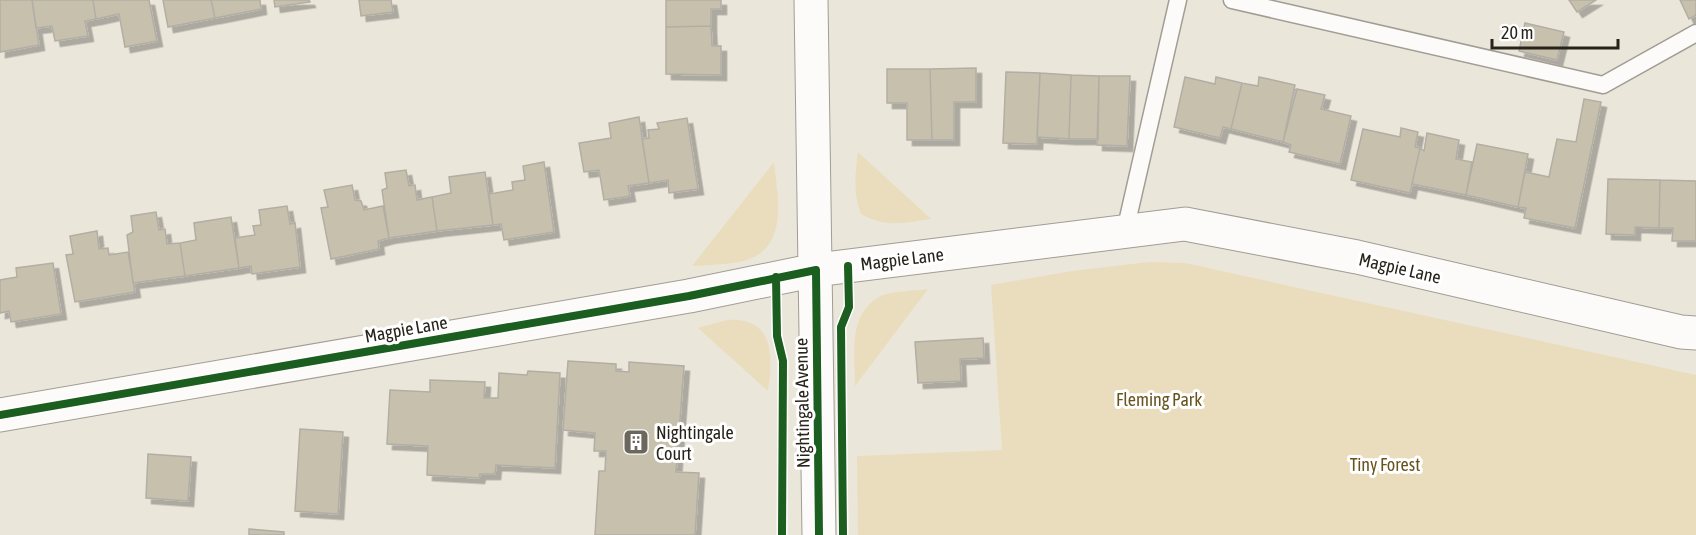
<svg xmlns="http://www.w3.org/2000/svg" width="1696" height="535" viewBox="0 0 1696 535" font-family="'Asap Condensed',sans-serif">
<defs>
<filter id="shadow"><feDropShadow dx="5.5" dy="5.5" stdDeviation="0" flood-color="#0004"/></filter>
</defs>
<rect width="100%" height="100%" fill="#ebe6da"/>
<path fill="#eaddbe" d="M858 152 931 219C904 223 886 228 861 214 853 193 855 174 858 152Z
M774 162C778 200 790 253 738 262 723 265 707 265 692 266Z
M1149 262 1185 263 1696 375V535H858L857 456 1002 450 991 285 1072 271Z
M928 289 855 386C855 355 847 313 881 296 892 291 915 291 928 289Z
M727 320C775 317 773 356 768 391L698 328Z"/>
<path fill="#c7c0ac" stroke="#b2aea5" stroke-width="1.5" filter="url(#shadow)" d="M0 0H32L39 45 0 52Z
M32 0H93L96 19 85 21 88 36 55 41 52 26 36 28Z
M93 0H149L157 41 125 47 119 14 96 19Z
M163 0H211L215 18 168 27Z
M211 0H260L261 9 215 18Z
M274 0H309L310 2 275 7Z
M359 0H391L393 12 361 16Z
M666 0H721V9H711V26L666 27Z
M1569 0H1596L1577 12Z
M1680 0H1696V15L1689 19Z
M1525 23 1564 32 1557 60 1519 51Z
M711 26 712 46H721V75L666 74V27Z
M976 68V102H954V140H932L930 69Z
M887 69H930L932 140H907V103H887Z
M1006 72 1040 73 1037 144 1003 143Z
M1040 73 1071 75 1069 139 1037 137Z
M1071 75 1099 76 1098 139H1069Z
M1099 76H1130L1127 146 1097 145Z
M1185 77 1215 84 1216 77 1242 83 1231 129 1223 127 1220 138 1174 127Z
M1259 77 1295 85 1283 142 1231 129 1242 83 1258 86Z
M1297 89 1325 95 1321 109 1351 116 1340 164 1289 152 1291 145 1283 142Z
M1584 99 1601 102 1575 228 1524 218 1526 208 1518 207 1525 172 1549 177 1557 139 1576 142Z
M639 117 649 183 628 186 630 196 604 200 599 170 584 172 579 143 611 138 609 123Z
M687 118 698 189 669 193 668 180 649 183 642 139 649 138 648 130 659 129 657 123Z
M1401 128 1418 132 1415 147 1420 148 1410 193 1351 180 1363 129 1400 137Z
M1427 133 1459 140 1456 159 1472 162 1466 195 1412 184 1420 148 1424 151Z
M1477 144 1528 154 1518 207 1466 195Z
M544 162 554 232 504 240 501 224 493 225 489 194 513 190 512 182 525 180 523 166Z
M406 170 409 186 415 185 417 200 432 197 437 231 389 238 382 190 387 188 385 173Z
M485 172 493 225 437 231 432 197 451 193 449 177Z
M1608 179 1660 180 1659 228 1635 227V235L1606 234Z
M1660 180 1696 181V241H1672L1673 228H1659Z
M352 185 355 200 361 201 364 210 383 206 389 238 378 241 379 249 331 259 321 208 328 207 324 190Z
M287 206 290 224 295 223 300 267 252 274 251 266 239 268 235 238 255 235 253 226 261 225 259 210Z
M156 212 159 230 165 229 167 244 180 243 185 276 133 283 127 235 133 232 131 216Z
M231 217 239 268 185 276 180 243 196 240 194 223Z
M97 231 99 249 108 248 109 255 128 252 135 292 75 302 66 255 73 254 70 236Z
M53 263 61 314 11 322 9 311 0 313V280L17 277 16 268Z
M983 338 984 358 960 359 961 381 918 383 915 342Z
M568 361 616 364V371L629 372V362L684 366 676 472 699 473 695 535H595L599 471H605L606 451H594L595 433 563 430Z
M528 371 560 373 555 468 496 465 495 474H480L479 478 427 475 428 446 387 444 390 390 430 392V380L485 382 484 398H498L499 373 527 375Z
M300 429 343 432 338 514 295 511Z
M148 454 191 457 188 501 146 498Z
M249 529 284 532V535H249Z"/>
<g fill="none" stroke-linecap="round" stroke-linejoin="round">
<g stroke="#a19d94" stroke-width="19">
<path id="lane" d="M1232 0 1603 85 1696 33
M1125 231 1178 0"/>
</g>
<g stroke="#a19d94" stroke-width="35">
<path id="street" d="M811 0 819 535
M0 415 689 296 816 270 1185 224 1357 257 1681 332 1696 333"/>
</g>
<use href="#lane" stroke="#fcfbf9" stroke-width="16"/>
<use href="#street" stroke="#fcfbf9" stroke-width="33"/>
<g stroke="#fff" stroke-width="11">
<path id="cycleway" d="M776 277 777 336 783 361 782 535
M0 415 689 296 816 270 819 535
M843 535 841 327 849 307 848 266"/>
</g>
<use href="#cycleway" stroke="#1b5e20" stroke-width="8"/>
</g>
<defs>
<g id="building-square" transform="scale(1.35)"><rect x="-9" y="-9" width="18" height="18" rx="4" fill="#6c675d" stroke="#fff"/><path d="M-4-6H4V6H1V3H-1V6H-4ZM-2.5-4.3h1.7v1.8h-1.7ZM.8-4.3h1.7v1.8H.8ZM-2.5-1h1.7V.8h-1.7ZM.8-1h1.7V.8H.8Z" fill="#fff"/></g>
</defs>
<g fill-rule="evenodd">
<use href="#building-square" x="636" y="442"/>
</g>
<g text-anchor="middle" dominant-baseline="central" stroke-width="6" stroke-linejoin="round" paint-order="stroke">
<g font-size="18" fill="#27231a" stroke="#fff">
<text transform="translate(902 259) rotate(-7)">Magpie Lane</text>
<text transform="translate(1400 268) rotate(13)">Magpie Lane</text>
<text transform="translate(406 329) rotate(-10)">Magpie Lane</text>
<text transform="translate(802 403) rotate(-91)">Nightingale Avenue</text>
</g>
<g font-size="18" fill="#67531c" stroke="#fff">
<text x="1159" y="399">Fleming Park</text>
<text x="1385" y="464">Tiny Forest</text>
</g>
<g font-size="18" fill="#27231a" stroke="#fff" text-anchor="start">
<text x="656" y="432">Nightingale<tspan x="656" dy="21">Court</tspan></text>
</g>
</g>
<path d="M1492 39v9h126v-9" fill="none" stroke="#27231a" stroke-width="3"/>
<text x="1501" y="39" font-size="18" fill="#27231a" stroke="#ffffff" stroke-width="4.5" paint-order="stroke">20 m</text>
</svg>
